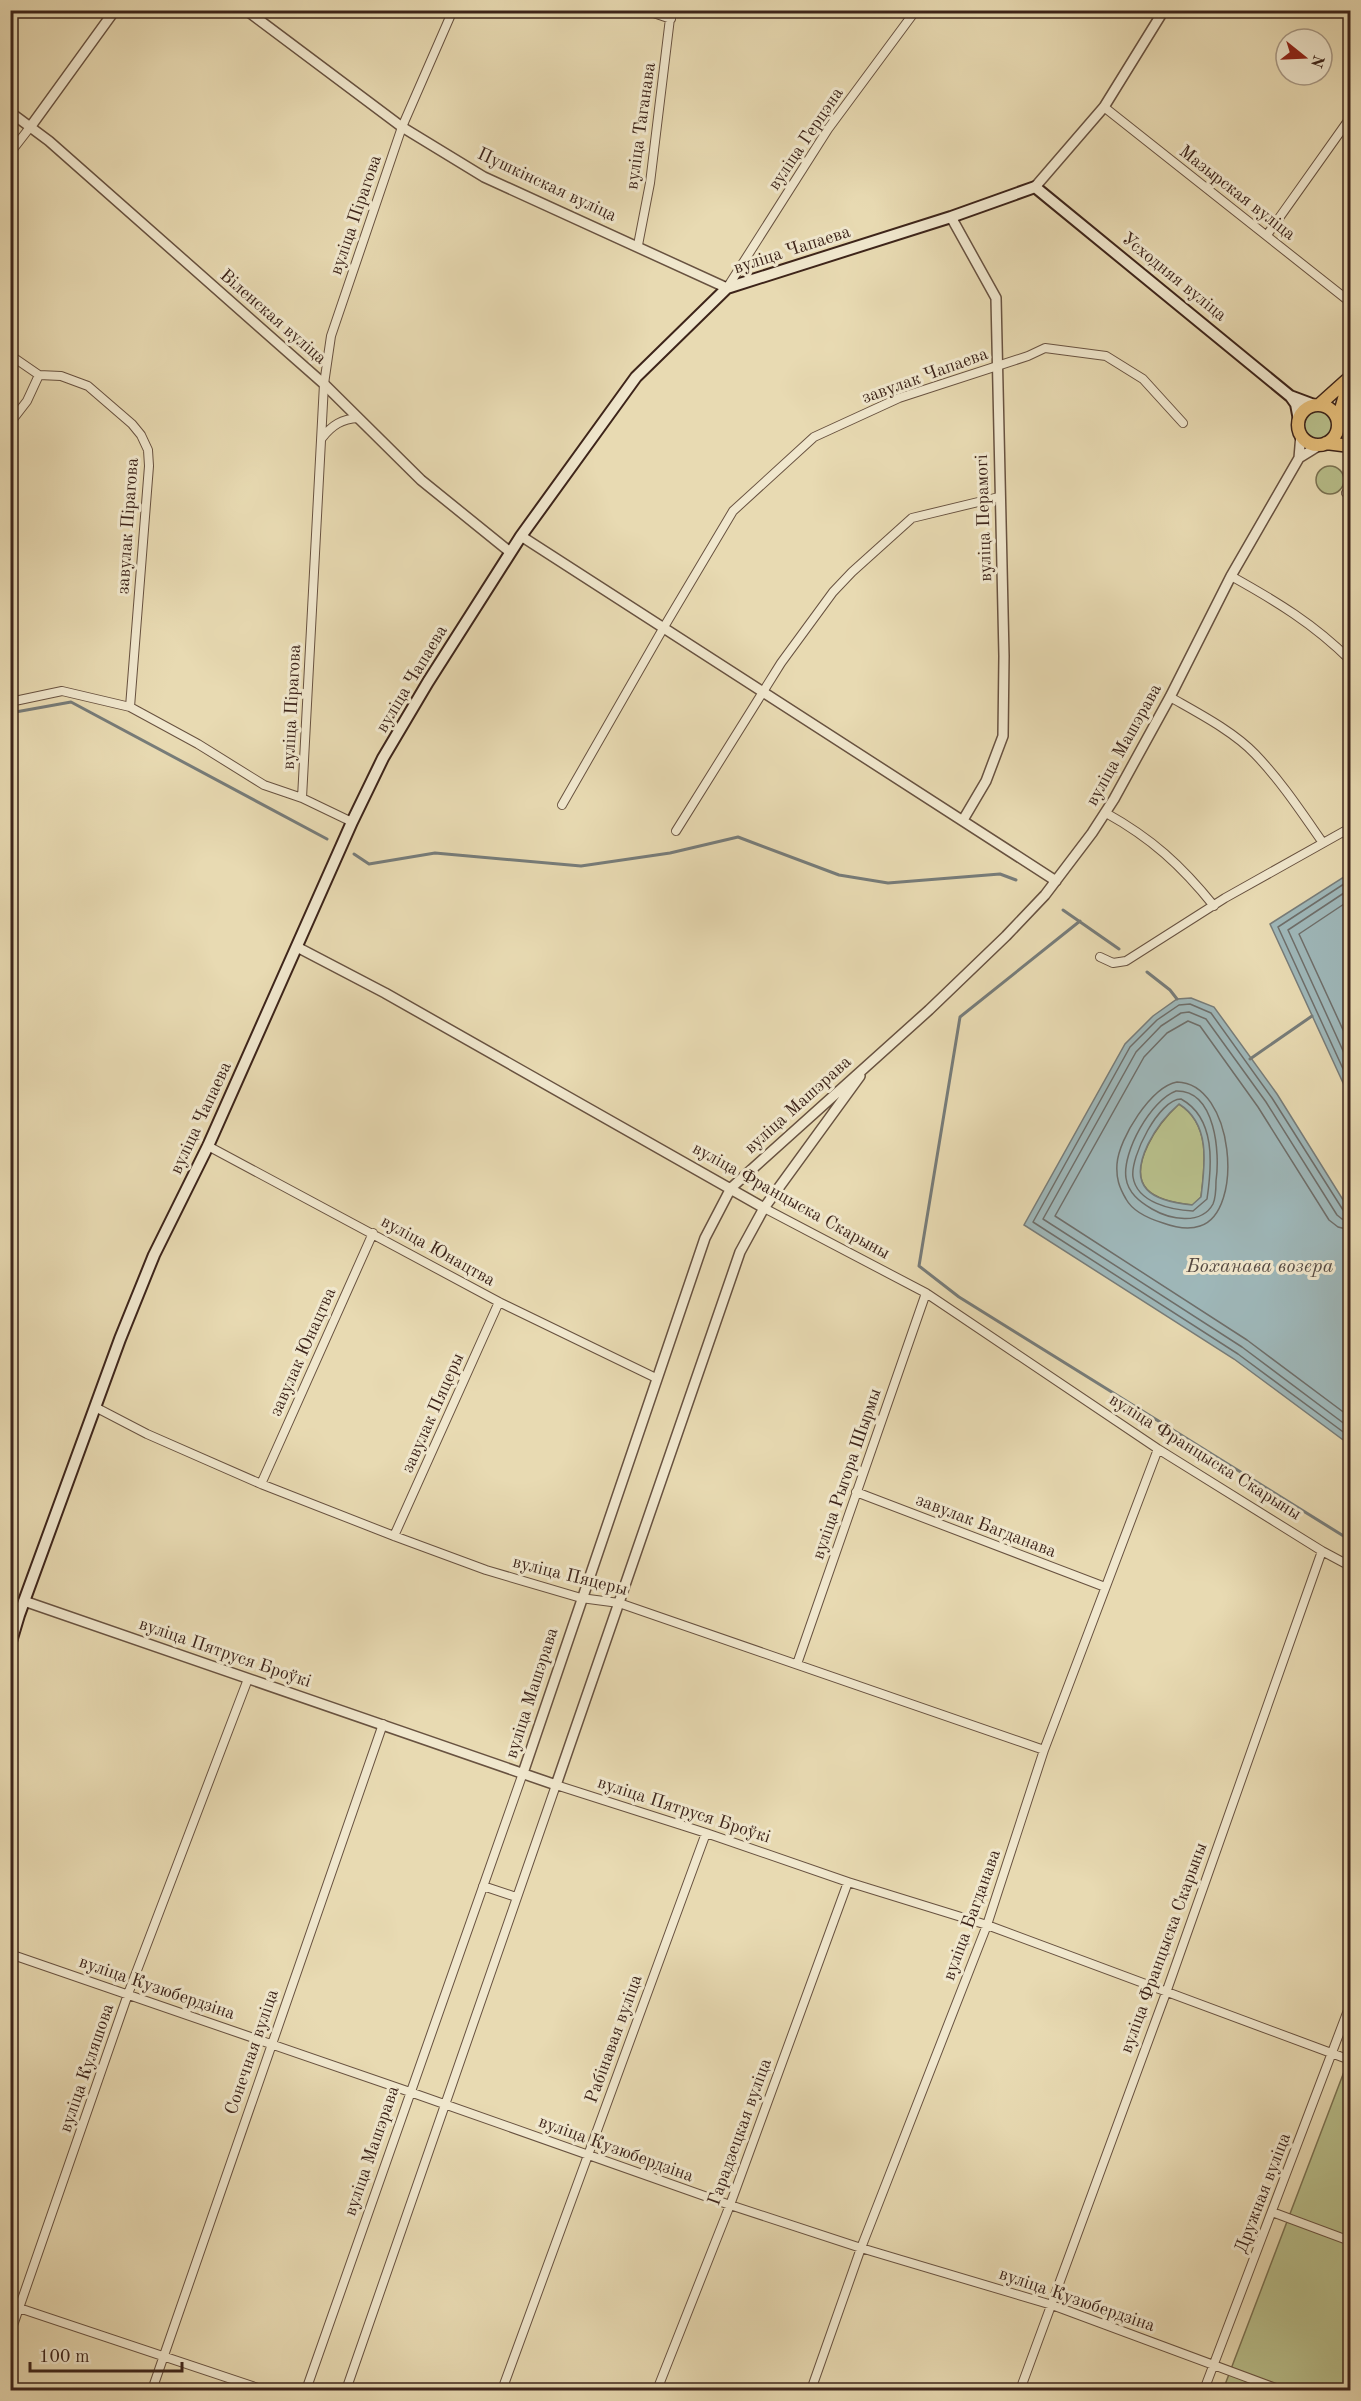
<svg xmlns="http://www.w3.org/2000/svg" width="1361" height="2401" viewBox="0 0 1361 2401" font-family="'Old Standard TT',serif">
<rect width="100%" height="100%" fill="#e8dab2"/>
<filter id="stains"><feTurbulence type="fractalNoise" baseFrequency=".00333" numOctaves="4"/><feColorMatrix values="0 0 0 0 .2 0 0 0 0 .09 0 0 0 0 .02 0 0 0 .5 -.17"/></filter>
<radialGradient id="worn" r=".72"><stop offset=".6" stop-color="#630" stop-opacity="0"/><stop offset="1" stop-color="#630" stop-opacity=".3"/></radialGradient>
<path fill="#b8bf8b" stroke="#7a7252" stroke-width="1.5" d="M1304 424a15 15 0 1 1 30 0a15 15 0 1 1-30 0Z
M1316 480a14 14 0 1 1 28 0a14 14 0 1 1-28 0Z
M1179 1104C1211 1124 1205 1164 1201 1197L1193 1205C1152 1201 1127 1188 1148 1145 1156 1128 1165 1117 1179 1104Z
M1350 2056V2390H1223Z"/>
<path fill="#9eb7b9" stroke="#777c79" stroke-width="1.5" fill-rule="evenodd" d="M1350 873V1098L1270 924Z
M1191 998 1214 1007 1277 1094 1350 1211V1445L1234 1359 1024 1225 1125 1044 1153 1016 1177 999ZM1179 1104C1211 1124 1205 1165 1201 1197L1192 1205C1151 1201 1127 1188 1148 1144 1156 1128 1165 1116 1179 1104Z"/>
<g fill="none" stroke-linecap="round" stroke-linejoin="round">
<path stroke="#6e6e6a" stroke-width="1.5" d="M1350 880 1278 927 1350 1084
M1350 889 1288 930 1350 1066
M1350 900 1299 934 1350 1045
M1177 1082C1234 1083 1245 1212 1200 1226 1189 1230 1174 1227 1163 1223 1150 1219 1133 1212 1126 1199 1119 1187 1116 1178 1117 1164 1119 1138 1151 1087 1177 1082Z
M1176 1091C1216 1090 1220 1154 1216 1181 1216 1188 1216 1197 1213 1204 1201 1226 1169 1219 1152 1209 1140 1202 1128 1193 1126 1178 1122 1152 1151 1100 1176 1091Z
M1181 1099C1216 1118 1212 1165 1207 1199L1193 1211C1172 1210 1137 1203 1133 1177 1130 1157 1159 1099 1181 1099Z
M1350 1213 1343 1210 1272 1098 1211 1013 1190 1004 1179 1005 1157 1020 1130 1047 1033 1222 1238 1354 1350 1437
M1350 1221 1342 1219 1337 1215 1266 1102 1206 1019 1189 1012 1181 1013 1161 1026 1136 1052 1043 1219 1242 1347 1350 1428
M1350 1230 1338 1227 1329 1220 1258 1107 1200 1026 1188 1021 1167 1033 1144 1057 1055 1216 1247 1340 1350 1417"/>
<path stroke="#777c79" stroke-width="3" d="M10 713 71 702 327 839
M354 854 369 864 435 853 581 866 670 853 738 837 839 875 888 883 1000 874 1016 880
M1063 910 1119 949
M1080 921 960 1017 919 1266 959 1297 1350 1540
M1147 972 1170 990 1177 999
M1250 1059 1312 1016"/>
<g stroke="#685240" stroke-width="10">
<path id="minor" d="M645 10 671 19
M1104 107 1350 302
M10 153 31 126
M1267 235 1350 118
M638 245 650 183 671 10
M727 288 828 129 916 10
M10 355 39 375
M39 375 61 376 88 386 132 424 141 435 148 450 149 466 130 707
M10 423 27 401 39 375
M322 438C332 425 342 419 358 418
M1346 493 1350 497
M1231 576C1276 601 1314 624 1350 660
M1170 697C1198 713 1233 731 1255 754 1281 781 1302 813 1323 843
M10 702 62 691 130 707 198 744 264 785 302 798
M562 805 664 627 733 511 814 437 899 398 1028 356 1045 348 1106 356 1143 379 1183 423
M1106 813C1151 838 1181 865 1214 906
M352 822 302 798 324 384 331 336 402 127 453 10
M676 831 781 663 833 592 852 572 912 518 999 497
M1100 957 1113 963 1126 961 1225 898 1350 828
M208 1146 499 1302 656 1378
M764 1208 926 1293 1158 1449 1322 1551 1167 1990 1020 2390
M97 1408 147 1434 261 1484 394 1536 486 1570 581 1598 619 1603 1044 1750
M261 1484 373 1233
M856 1492 1105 1587
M394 1536 499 1302
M1322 1551 1350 1566
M797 1664 926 1293
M483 1886 516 1897
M10 1954 410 2092 730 2205 861 2248 1052 2305 1281 2390
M1272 2212 1350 2241
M10 2305 264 2390
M10 2334 128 1994 248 1679
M152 2390 383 1724
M306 2390 523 1773
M346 2390 556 1785 706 1833 848 1882 987 1925 1350 2060
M502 2390 706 1833
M657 2390 730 2205 848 1882
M811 2390 861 2248 987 1925 1044 1750 1158 1449
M1204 2390 1350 2005"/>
</g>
<g stroke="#685240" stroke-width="12">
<path id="tertiary" d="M246 10 402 127 484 177 727 288
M10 112 49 141 324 384 421 480 510 552
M31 126 115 10
M1035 187 1104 107 1164 10
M951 217 996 298 1004 656 1003 736 986 781 963 820
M1299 458 1320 445
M521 536 1056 881
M297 947 385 993 764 1208
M24 1601 556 1785 740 1252 764 1208 860 1076
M523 1773 705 1238 731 1188 929 1010 1006 936 1045 895 1092 833 1114 799 1170 697 1231 576 1299 458 1301 434"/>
</g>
<g stroke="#3d241a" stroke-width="14">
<path id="secondary" d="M1291 397 1296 404 1299 420
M10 1645 19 1615 120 1339 154 1255 208 1146 352 822 383 758 428 682 521 536 636 377 727 288 951 217 1035 187 1290 396 1314 405"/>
</g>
<g stroke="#3d241a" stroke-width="15">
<path id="primary" d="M1319 405 1348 379
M1298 425a20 20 0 1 1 40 0a20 20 0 1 1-40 0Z
M1338 420 1350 377
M1326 443 1350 446"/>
</g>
<use href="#minor" stroke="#f0e7cd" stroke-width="8"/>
<use href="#tertiary" stroke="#f0e7cd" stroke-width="9"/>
<use href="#secondary" stroke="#f0e7cd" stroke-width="10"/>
<use href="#primary" stroke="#e4bd79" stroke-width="12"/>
</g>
<g text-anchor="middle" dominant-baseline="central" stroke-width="6" stroke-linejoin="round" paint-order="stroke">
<g font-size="18" fill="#3d241a" stroke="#f0e7cd">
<text transform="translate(641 126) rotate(-82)">вуліца Таганава</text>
<text transform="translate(806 139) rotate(-56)">вуліца Герцэна</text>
<text transform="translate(547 185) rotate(25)">Пушкінская вуліца</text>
<text transform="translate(1237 193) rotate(38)">Мазырская вуліца</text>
<text transform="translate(356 215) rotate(-71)">вуліца Пірагова</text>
<text transform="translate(792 250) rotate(-18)">вуліца Чапаева</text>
<text transform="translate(1174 277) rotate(39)">Усходняя вуліца</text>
<text transform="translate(273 317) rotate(41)">Віленская вуліца</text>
<text transform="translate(925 376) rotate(-20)">завулак Чапаева</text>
<text transform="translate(984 518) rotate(-92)">вуліца Перамогі</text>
<text transform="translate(128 526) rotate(-86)">завулак Пірагова</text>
<text transform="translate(412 679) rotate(-59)">вуліца Чапаева</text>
<text transform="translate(292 707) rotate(-87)">вуліца Пірагова</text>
<text transform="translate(1124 745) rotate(-61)">вуліца Машэрава</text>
<text transform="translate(798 1105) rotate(-42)">вуліца Машэрава</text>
<text transform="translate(201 1118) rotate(-65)">вуліца Чапаева</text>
<text transform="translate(791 1201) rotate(29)">вуліца Францыска Скарыны</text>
<text transform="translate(438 1251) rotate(29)">вуліца Юнацтва</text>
<text transform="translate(303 1352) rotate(-66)">завулак Юнацтва</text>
<text transform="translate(433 1413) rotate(-66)">завулак Пяцеры</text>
<text transform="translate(1205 1457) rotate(32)">вуліца Францыска Скарыны</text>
<text transform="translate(847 1474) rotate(-71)">вуліца Рыгора Шырмы</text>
<text transform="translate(986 1526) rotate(21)">завулак Багданава</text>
<text transform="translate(570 1576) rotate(14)">вуліца Пяцеры</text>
<text transform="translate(225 1653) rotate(19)">вуліца Пятруся Броўкі</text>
<text transform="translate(532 1693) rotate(-72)">вуліца Машэрава</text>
<text transform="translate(684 1810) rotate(18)">вуліца Пятруся Броўкі</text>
<text transform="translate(972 1915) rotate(-70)">вуліца Багданава</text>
<text transform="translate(1164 1948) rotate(-70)">вуліца Францыска Скарыны</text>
<text transform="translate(157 1988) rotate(19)">вуліца Кузюбердзіна</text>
<text transform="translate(614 2039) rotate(-70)">Рабінавая вуліца</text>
<text transform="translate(252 2052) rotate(-71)">Сонечная вуліца</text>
<text transform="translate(87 2068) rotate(-71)">вуліца Куляшова</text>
<text transform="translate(740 2132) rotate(-70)">Гарадзецкая вуліца</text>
<text transform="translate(616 2149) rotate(20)">вуліца Кузюбердзіна</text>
<text transform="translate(372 2151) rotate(-71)">вуліца Машэрава</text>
<text transform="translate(1263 2193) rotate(-69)">Дружная вуліца</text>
<text transform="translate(1077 2300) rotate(19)">вуліца Кузюбердзіна</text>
</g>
<g font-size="20" font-style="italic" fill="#554942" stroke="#f0e7cd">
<text x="1260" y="1267">Боханава возера</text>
</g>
</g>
<rect width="1361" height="2401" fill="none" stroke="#e8dab2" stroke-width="36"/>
<rect x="12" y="12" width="1337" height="2377" fill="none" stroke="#3d241a" stroke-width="3"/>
<rect x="18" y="18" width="1325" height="2365" fill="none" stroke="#3d241a" stroke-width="1.5"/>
<g transform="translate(1304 57) rotate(108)"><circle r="28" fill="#f0e7cd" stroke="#a89985" stroke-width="1.5"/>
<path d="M0-4.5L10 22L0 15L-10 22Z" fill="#8f2418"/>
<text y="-9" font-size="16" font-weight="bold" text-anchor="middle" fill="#3d241a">N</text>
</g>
<path d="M30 2362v9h152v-9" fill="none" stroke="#3d241a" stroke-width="3"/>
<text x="39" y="2362" font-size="18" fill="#3d241a" stroke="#f0e7cd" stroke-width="4.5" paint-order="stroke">100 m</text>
<rect width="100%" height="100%" filter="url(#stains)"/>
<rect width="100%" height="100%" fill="url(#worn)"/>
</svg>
